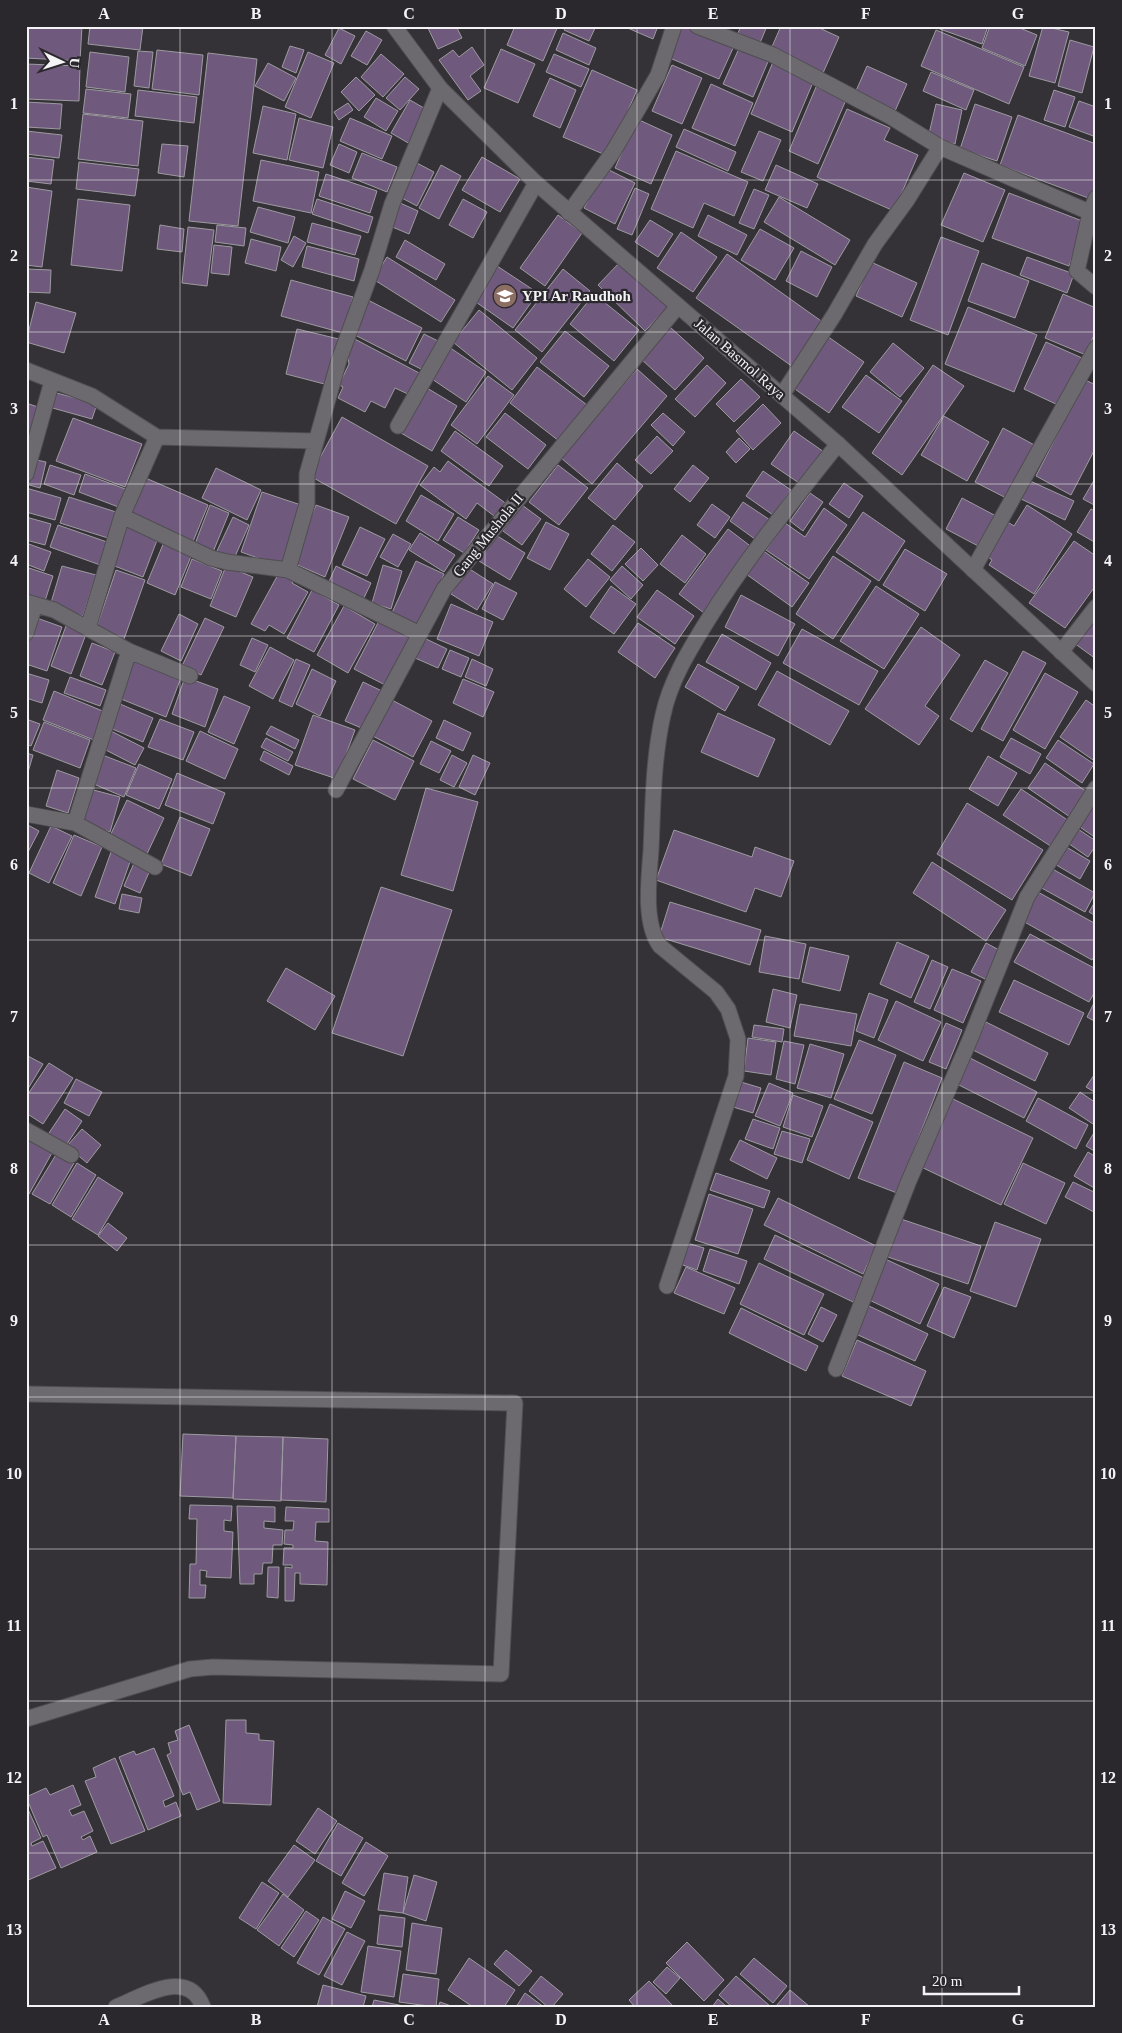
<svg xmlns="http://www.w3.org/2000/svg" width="1122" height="2033" viewBox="0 0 1122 2033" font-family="Georgia,serif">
<rect width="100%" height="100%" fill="#353237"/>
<path fill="#6f5a7d" stroke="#9d9aa0" d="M26 26H82L80 61 26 58Z
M90 26H143L140 50 88 44Z
M427 26H456L462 38 438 49Z
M515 26H558L543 61 507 45Z
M566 26H596L589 41 564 30Z
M623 26H658L653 39Z
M678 26H690L734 46 719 79 665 56Z
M741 26H767L760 43 738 33Z
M781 26H815L839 37 823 73 771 49Z
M938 26H988L982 44 937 28Z
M990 26H1015L1037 35 1025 66 982 48Z
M1043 26 1069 32 1055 83 1029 76Z
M339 28 355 36 341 64 325 55Z
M936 30 1024 67 1009 104 921 66Z
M366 31 382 40 367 65 351 56Z
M563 33 596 48 589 65 556 50Z
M1070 40 1094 47 1082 93 1058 86Z
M741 44 770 57 753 97 723 84Z
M290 46 304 50 296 73 282 67Z
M472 47 484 65 470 76 481 91 468 100 439 60 453 50 459 57Z
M501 49 535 64 518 103 484 88Z
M157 50 203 55 199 95 152 89Z
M138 51 153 52 149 88 134 86Z
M90 52 129 57 125 92 86 87Z
M308 52 334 63 311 118 285 107Z
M208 53 257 59 238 226 189 221Z
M381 54 404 74 383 97 361 77Z
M554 54 589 69 581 87 546 72Z
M773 62 814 80 792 132 751 114Z
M268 63 296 78 284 101 255 86Z
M26 64 80 66 79 101 26 99Z
M672 65 702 78 682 124 652 111Z
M867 66 907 84 895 111 855 93Z
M592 70 637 90 608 156 563 137Z
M931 72 974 90 966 110 923 91Z
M356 77 375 95 359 111 341 92Z
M405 77 419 89 400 110 386 98Z
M550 78 576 90 560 128 533 116Z
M711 84 753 103 735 146 692 128Z
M816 87 846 100 818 164 789 151Z
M86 89 131 94 128 118 83 113Z
M138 90 197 97 194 123 135 116Z
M1054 90 1075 97 1065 127 1044 120Z
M376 98 398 111 386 131 364 117Z
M410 100 429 111 410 144 391 133Z
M1079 101 1096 107V137L1069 127Z
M26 102 62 104 60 129 26 127Z
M348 103 353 110 339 120 334 112Z
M936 104 962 110 955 144 928 138Z
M975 104 1012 117 997 161 960 149Z
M263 106 296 114 287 160 253 153Z
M847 109 890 128 884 140 918 155 894 211 817 177Z
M83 114 143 121 138 166 78 159Z
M1018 115 1096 144V185L1091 199 1000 165Z
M299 118 333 127 323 168 289 160Z
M350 118 392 136 382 159 340 141Z
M637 119 672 135 651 184 615 168Z
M684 129 736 152 728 171 676 147Z
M26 131 62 135 59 158 26 154Z
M759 131 781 140 763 181 741 172Z
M162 144 188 146 184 177 158 173Z
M339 144 357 152 349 173 330 165Z
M676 151 748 182 734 216 704 203 693 228 651 209Z
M362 153 397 167 387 192 352 178Z
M26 157 54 160 51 184 26 181Z
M482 157 520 179 500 212 462 190Z
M261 160 319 172 311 213 253 201Z
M79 162 139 169 135 196 76 189Z
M415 162 434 172 417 206 398 196Z
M441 165 461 176 439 219 419 208Z
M776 165 818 184 807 208 765 190Z
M605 168 635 183 615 224 584 208Z
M964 173 1005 190 983 242 941 225Z
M326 174 377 191 370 213 319 196Z
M26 187 52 191 42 267 26 265Z
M635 188 649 194 632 235 617 229Z
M754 189 769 195 754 229 739 223Z
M1009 193 1085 222 1069 266 992 238Z
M779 197 850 240 835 265 764 222Z
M78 199 130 205 122 271 71 265Z
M317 199 373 217 368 233 312 214Z
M463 199 487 212 473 238 449 225Z
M400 203 418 211 409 234 390 226Z
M258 207 295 217 288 243 250 232Z
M558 215 582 233 545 286 520 268Z
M708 215 747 235 737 255 698 236Z
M650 220 673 234 658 257 635 242Z
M312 223 361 236 355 255 307 242Z
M160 225 184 229 182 252 157 249Z
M217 225 246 228 244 246 215 242Z
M188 227 214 230 207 286 182 283Z
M760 229 794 248 775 280 741 260Z
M681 232 717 257 693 292 657 268Z
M294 236 306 243 293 267 281 260Z
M941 237 979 251 948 335 910 320Z
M251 239 281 247 276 271 245 263Z
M405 240 445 264 436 280 396 257Z
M214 245 232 247 229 275 211 273Z
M307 246 359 259 354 281 302 267Z
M801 251 832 267 817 297 786 281Z
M727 254 824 323 793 367 696 298Z
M387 257 455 300 441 322 373 279Z
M1027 257 1074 274 1067 293 1020 275Z
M621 261 668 307 645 331 598 285Z
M871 262 917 283 902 317 856 296Z
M982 263 1029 281 1015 318 968 301Z
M494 264 538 293 513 328 473 300Z
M26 269 51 270 50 293 26 292Z
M563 269 590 291 542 352 515 330Z
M291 280 353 297 343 333 281 316Z
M594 294 639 330 614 361 570 324Z
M1063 294 1096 308V330L1086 355 1045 338Z
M368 300 422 328 406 361 351 333Z
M36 302 76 313 64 353 26 342Z
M968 307 1037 335 1014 392 945 364Z
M479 310 537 358 512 390 453 342Z
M670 327 704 358 675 390 641 359Z
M297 329 343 340 332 386 286 374Z
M565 331 609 366 584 397 540 362Z
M424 334 438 341 423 370 409 363Z
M349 336 421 374 410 395 395 388 385 408 371 401 365 412 338 398 343 387 339 385 349 364 346 345Z
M827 336 864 362 829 413 792 387Z
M1046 342 1082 358 1060 406 1024 389Z
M893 343 924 368 900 397 870 372Z
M449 347 486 372 466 402 429 377Z
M707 365 726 383 695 417 675 399Z
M933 365 964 386 902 475 872 453Z
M537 367 587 405 559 441 510 403Z
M637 369 667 396 592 484 561 458Z
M866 375 902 401 879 433 842 407Z
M488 376 514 395 477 444 451 425Z
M741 379 760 397 734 422 716 404Z
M1085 380 1096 385V447L1071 495 1036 476Z
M427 388 457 406 432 451 401 433Z
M53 392 97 404 92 419 49 407Z
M26 403 41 408 26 444Z
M763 404 781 423 753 450 736 431Z
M505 413 546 445 528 469 486 437Z
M663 413 685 432 673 446 651 425Z
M944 416 989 442 967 481 921 455Z
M342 417 428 466 396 524 310 476Z
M73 418 142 444 125 487 56 461Z
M1003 428 1038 447 1010 500 975 482Z
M455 431 503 466 489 486 441 451Z
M794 431 824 452 802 485 771 464Z
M657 436 673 451 651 474 635 460Z
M739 438 750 449 736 463 726 452Z
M32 459 46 462 40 488 26 484Z
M448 461 508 505 498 519 477 503 466 519 420 485 434 467 440 472Z
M617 463 643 486 615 520 588 498Z
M50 465 81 475 74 495 44 484Z
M558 465 588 488 559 525 529 502Z
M693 465 709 478 690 502 674 489Z
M216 468 261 490 247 520 202 498Z
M763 471 791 490 773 515 746 496Z
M85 474 128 490 121 508 79 492Z
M141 476 208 505 192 544 125 515Z
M1096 477V506L1083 499Z
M1028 480 1074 501 1065 520 1019 498Z
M844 483 863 496 849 518 829 504Z
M26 488 61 498 55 520 26 512Z
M262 492 304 506 283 567 241 552Z
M810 493 823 502 803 531 790 521Z
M421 495 454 514 438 541 406 521Z
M69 497 116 512 108 538 60 523Z
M962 498 996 516 980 547 946 529Z
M743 502 773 522 759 542 730 521Z
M712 504 730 517 715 538 697 525Z
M210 505 229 513 211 557 193 549Z
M316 505 349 517 325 577 293 563Z
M522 505 541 519 522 545 503 531Z
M1027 505 1072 534 1034 594 989 565 992 560 984 554 1006 521 1014 526Z
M824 508 847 525 809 579 766 550 785 523 805 537Z
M1091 509 1096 512V543L1077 532Z
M863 512 905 541 879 581 836 552Z
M26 517 51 524 45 545 26 540Z
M233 517 249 525 233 561 216 553Z
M458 517 479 530 464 553 443 540Z
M546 522 569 534 550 570 527 558Z
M127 523 159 535 143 577 112 565Z
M58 525 110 543 103 566 50 547Z
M613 525 635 542 612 571 591 554Z
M360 527 385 539 367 576 342 565Z
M728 529 753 548 704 613 679 594Z
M420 533 455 555 444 572 409 550Z
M393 534 411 544 398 567 380 557Z
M494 534 525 553 510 580 479 561Z
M682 535 706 554 685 583 660 564Z
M1074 541 1096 556V585L1065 628 1029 603Z
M164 542 192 554 175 595 147 583Z
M26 543 51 552 44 571 26 564Z
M641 548 658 565 643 581 625 564Z
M905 549 947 574 925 611 883 585Z
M762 550 809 583 792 607 746 574Z
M833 556 871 581 833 639 796 614Z
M192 559 222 571 211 599 181 587Z
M588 559 610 577 586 607 564 589Z
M416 561 444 574 419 630 390 617Z
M383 565 402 571 391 609 372 603Z
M62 566 96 575 83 616 50 606Z
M226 566 253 577 236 617 210 606Z
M336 566 371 583 362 602 327 586Z
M622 566 643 585 631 599 610 580Z
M26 567 53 576 43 607 26 601Z
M468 568 493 584 477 610 451 594Z
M116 570 145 580 124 639 96 629Z
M280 571 294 579 292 583 308 592 284 634 269 625 265 631 251 624Z
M495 582 517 593 503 620 482 609Z
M611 586 636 604 614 634 590 617Z
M876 586 919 614 884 669 840 641Z
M312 590 339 605 314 652 287 638Z
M657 590 694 616 675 644 637 617Z
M741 595 795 624 778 656 725 627Z
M451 604 493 622 479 656 437 639Z
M344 606 375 624 348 673 317 655Z
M1096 613V659L1074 643Z
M179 614 198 624 181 661 161 651Z
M34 617 62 627 47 671 26 664V639Z
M205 618 224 627 201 675 182 666Z
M380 619 416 638 391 688 354 669Z
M638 623 675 648 655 678 618 652Z
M66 626 86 634 71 674 51 666Z
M921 627 960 655 925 706 939 716 919 745 865 709Z
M802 629 878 671 859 705 783 663Z
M722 634 771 663 756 690 706 662Z
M252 638 268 645 255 672 240 665Z
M424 638 447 649 438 668 415 658Z
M92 643 115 652 102 685 80 676Z
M270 647 294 660 273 699 249 686Z
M450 650 469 658 461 677 442 669Z
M1023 651 1046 663 1003 741 981 729Z
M133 655 182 675 166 717 116 697Z
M296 659 310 665 292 707 279 701Z
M472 659 493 669 486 686 465 677Z
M985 660 1008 673 972 732 950 719Z
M698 664 739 687 725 711 685 687Z
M312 669 336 681 320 716 296 704Z
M777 671 849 711 830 745 758 705Z
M26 673 49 680 42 703 26 698Z
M1045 673 1078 692 1045 749 1013 730Z
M70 677 106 690 100 706 64 693Z
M185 677 218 689 205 727 172 714Z
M463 679 494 692 483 717 453 703Z
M363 682 384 692 366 730 345 721Z
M54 691 105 712 94 740 43 720Z
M224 696 250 707 234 744 208 732Z
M388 698 432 721 413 757 369 734Z
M1086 700 1096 707V762L1060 737Z
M120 704 153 718 143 742 110 728Z
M718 713 775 739 758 777 701 752Z
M313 715 355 730 337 779 295 765Z
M26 719 40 724 31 746 26 744Z
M160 719 194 732 183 760 148 747Z
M444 720 471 733 463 751 436 738Z
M44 722 90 740 80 768 33 750Z
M271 726 299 740 295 749 266 734Z
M111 731 144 748 135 765 102 748Z
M200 731 238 749 225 779 186 761Z
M266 738 293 752 288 761 261 747Z
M1011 738 1041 754 1030 774 1000 757Z
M373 740 414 761 395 800 353 779Z
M1058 740 1094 764 1082 783 1046 758Z
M431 741 451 751 439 773 420 764Z
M264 751 293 766 289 775 260 760Z
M26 753 33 755 26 779Z
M100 754 136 768 124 797 89 782Z
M452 755 467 763 454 787 440 780Z
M473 755 490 763 475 795 459 787Z
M988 756 1017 773 998 806 969 789Z
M1045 763 1087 792 1070 817 1028 788Z
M139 764 172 779 159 809 126 795Z
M57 770 79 778 68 813 46 806Z
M177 773 225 793 213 824 165 805Z
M86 788 120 797 110 832 77 823Z
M426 788 478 802 453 891 401 875Z
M1021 789 1069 821 1052 847 1003 815Z
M127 800 164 818 146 856 109 838Z
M967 803 1043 850 1012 900 937 854Z
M1092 803 1096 805V838L1077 825Z
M180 817 210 829 191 876 161 864Z
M26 824 39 831 26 856Z
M51 826 72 836 49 883 29 873Z
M1075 827 1096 841V845L1088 857 1065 841Z
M674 830 752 857 755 847 794 861 781 897 755 888 746 912 656 880Z
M74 835 102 847 81 896 53 883Z
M1063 845 1090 861 1080 879 1053 863Z
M111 852 131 859 115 904 95 897Z
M932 862 1006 910 986 941 913 893Z
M134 863 150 870 140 893 124 886Z
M1049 867 1095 893 1085 912 1038 886Z
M381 887 452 910 403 1056 332 1033Z
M1036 891 1096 924V953L1092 960 1021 920Z
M122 894 142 898 139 913 119 909Z
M1096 900V916L1089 912Z
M670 902 761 930 750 965 659 937Z
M1030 934 1096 969V990L1089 1002 1014 962Z
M765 936 806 944 799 979 759 972Z
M897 942 929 956 911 998 880 984Z
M986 943 1001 951 987 980 971 972Z
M810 947 849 956 840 991 802 982Z
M932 960 948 967 930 1009 914 1002Z
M286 968 335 996 315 1030 267 1001Z
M952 969 981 981 963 1023 934 1010Z
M1014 980 1084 1013 1069 1045 999 1012Z
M773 989 797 995 790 1028 766 1022Z
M869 993 888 1000 874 1038 856 1031Z
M1096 999V1022L1087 1017Z
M896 1001 941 1022 923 1061 878 1040Z
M800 1004 857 1014 851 1046 794 1036Z
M986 1022 1048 1053 1035 1081 973 1050Z
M946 1023 962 1030 946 1069 929 1062Z
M754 1025 784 1029 782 1042 752 1037Z
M748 1038 776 1042 771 1075 744 1071Z
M859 1040 896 1055 872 1114 834 1099Z
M784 1041 804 1045 795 1084 776 1079Z
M810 1044 844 1054 831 1098 797 1088Z
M26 1055 43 1064 26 1092Z
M968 1057 1037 1092 1024 1118 955 1083Z
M904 1062 942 1078 897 1193 858 1178Z
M49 1063 73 1078 43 1124 26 1113V1097Z
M1096 1072V1093L1086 1087Z
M76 1079 102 1092 89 1116 64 1103Z
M741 1082 761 1088 753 1113 733 1107Z
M769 1083 793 1093 780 1126 755 1116Z
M1080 1092 1096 1103V1126L1069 1108Z
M793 1095 823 1106 812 1137 783 1127Z
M951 1098 1033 1138 1001 1205 919 1166Z
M1038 1098 1088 1125 1076 1149 1026 1121Z
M830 1104 873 1122 849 1179 807 1160Z
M65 1109 82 1121 65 1147 47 1136Z
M753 1119 780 1128 773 1149 745 1139Z
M82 1129 101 1145 87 1163 67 1146Z
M782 1131 810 1139 802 1163 774 1154Z
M1095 1131H1096V1152L1086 1146Z
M26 1135 53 1151 29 1194 26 1192Z
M740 1140 777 1158 767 1179 730 1160Z
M1088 1152 1096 1157V1189L1074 1176Z
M57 1153 74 1163 50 1204 32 1194Z
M77 1163 96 1175 71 1217 52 1205Z
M1023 1163 1065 1183 1046 1224 1004 1204Z
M716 1173 770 1191 764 1208 710 1190Z
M98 1177 123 1193 98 1235 72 1219Z
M1073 1182 1096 1193V1213L1065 1197Z
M709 1194 753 1209 738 1254 695 1240Z
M778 1198 876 1246 863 1274 764 1225Z
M901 1219 981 1246 968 1284 888 1257Z
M995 1222 1041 1239 1016 1307 970 1291Z
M108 1223 127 1238 117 1251 98 1236Z
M775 1235 864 1278 853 1302 764 1259Z
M687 1243 704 1248 697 1270 680 1264Z
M710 1249 747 1261 739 1284 703 1271Z
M883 1258 939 1284 920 1324 865 1298Z
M759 1263 824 1294 804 1335 740 1304Z
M686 1267 735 1288 724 1314 674 1293Z
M944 1287 971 1297 954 1338 927 1326Z
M869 1306 928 1334 915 1361 856 1334Z
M821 1307 837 1315 823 1342 808 1334Z
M741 1308 818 1346 806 1371 729 1333Z
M857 1340 926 1371 911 1406 842 1376Z
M183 1434 236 1436 233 1498 180 1496Z
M236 1436 283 1437 281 1501 233 1499Z
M283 1437 328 1439 326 1502 281 1500Z
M190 1505 232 1506 231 1521 224 1520V1531L233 1532 231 1578 206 1577 207 1571 200 1570V1585H206L205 1598H189L190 1564H196L197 1519H189Z
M237 1506 275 1507V1522L264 1521V1528L283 1530 282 1545H273L272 1563H263L262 1574H254V1584H240Z
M286 1507 329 1509V1522H316L315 1541 328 1542 327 1585 300 1584V1573H295L294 1601H285V1567L292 1568V1565H283L284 1548H293V1545L284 1544 285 1530H293L294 1521H285Z
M268 1567H279L278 1598 267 1597Z
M226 1720H246V1733L259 1734V1740L274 1741 271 1805 223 1803Z
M189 1725 220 1801 197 1810 190 1792 183 1795 167 1755 171 1753 168 1743 178 1740 175 1731Z
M154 1748 174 1796 163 1801 165 1807 176 1802 181 1816 148 1830 119 1757 134 1751 136 1755Z
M115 1758 145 1831 111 1844 85 1781 96 1777 93 1768Z
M73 1785 81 1805 69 1810 72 1816 84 1811 93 1831 81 1837 83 1840 90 1836 97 1852 61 1868 47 1835 43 1837 26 1797 46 1788 50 1795Z
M26 1805 41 1838 31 1843 32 1846 43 1841 56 1868 26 1881Z
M318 1808 337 1821 315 1854 296 1841Z
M338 1823 363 1838 341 1876 316 1861Z
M366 1842 388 1856 364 1896 342 1883Z
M294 1845 315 1860 288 1897 268 1881Z
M384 1873 408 1877 403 1913 378 1910Z
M414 1875 437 1882 426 1921 403 1913Z
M262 1882 279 1893 256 1929 239 1918Z
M345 1891 365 1901 351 1928 332 1919Z
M283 1894 304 1910 279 1946 257 1930Z
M306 1911 319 1920 294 1957 281 1948Z
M380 1915 405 1918 402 1947 377 1944Z
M323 1917 345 1929 319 1975 297 1963Z
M412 1923 442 1928 436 1974 406 1970Z
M347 1932 365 1941 342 1985 324 1976Z
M687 1942 724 1980 704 2001 666 1963Z
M368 1946 401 1951 394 1997 361 1992Z
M506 1950 532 1971 519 1986 494 1964Z
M469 1958 515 1990 504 2007H473L448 1990Z
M754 1958 787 1986 773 2003 740 1974Z
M667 1967 680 1978 666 1994 653 1982Z
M403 1974 439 1979 436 2007 399 2002Z
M541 1976 563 1994 552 2007H548L529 1991Z
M736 1976 771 2007H732L719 1995Z
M649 1981 674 2007H635L629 2000Z
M323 1985 366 1996 363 2007H317Z
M790 1990 810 2007 776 2006Z
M525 1993 544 2007H516Z
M718 1999 727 2007H712Z
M374 2000 409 2007H372Z
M440 2002 454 2007H438Z"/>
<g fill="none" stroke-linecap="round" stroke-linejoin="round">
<g stroke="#504e52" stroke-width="17">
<path id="street" d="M697 26 773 55 891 117 940 147 1096 215
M1096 198 1090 213 1077 271 1096 287
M569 213 613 152 658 75 674 26
M26 370 92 396 157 437 316 441
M782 395 834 315 875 244 907 200 940 147
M398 426 536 183
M26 474 52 381
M122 516 211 558 227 562 288 570 420 634
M288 570 307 504V474L339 360 372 270 392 204 440 88
M973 570 1096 348
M26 602 54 610 129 651 190 676
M88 628 122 516 157 437
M26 633 35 605
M1061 652 1096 607
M336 790 444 589 678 306
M26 814 75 823 155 867
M75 823 129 651
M26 1130 71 1155
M667 1286 736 1076 738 1039 728 1009 716 992 660 946C643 923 649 878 651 850 653 806 653 759 663 715 670 682 688 652 706 623 745 560 792 502 838 444
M836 1369 908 1183 971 1037 1027 897 1096 788
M26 1394 515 1403 501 1674 213 1667 190 1669 26 1719
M116 2007C143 1996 188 1967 203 2007"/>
</g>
<g stroke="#504e52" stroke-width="17">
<path id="secondary" d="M394 26 440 88 536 183 838 444 1096 684"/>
</g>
<use href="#street" stroke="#6d6a6f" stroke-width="15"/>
<use href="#secondary" stroke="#6d6a6f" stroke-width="15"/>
</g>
<path fill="none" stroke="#f4f3f6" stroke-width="1" stroke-opacity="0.55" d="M180 26V2007M332 26V2007M485 26V2007M637 26V2007M790 26V2007M942 26V2007M26 180H1096M26 332H1096M26 484H1096M26 636H1096M26 788H1096M26 940H1096M26 1093H1096M26 1245H1096M26 1397H1096M26 1549H1096M26 1701H1096M26 1853H1096"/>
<defs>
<g id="school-disc" transform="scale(1.25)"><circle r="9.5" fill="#8d6e63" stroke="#2b282d"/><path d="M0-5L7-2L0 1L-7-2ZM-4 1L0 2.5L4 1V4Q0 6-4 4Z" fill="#fff"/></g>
</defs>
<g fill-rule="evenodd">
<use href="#school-disc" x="505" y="296"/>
</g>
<g text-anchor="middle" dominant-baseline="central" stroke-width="4.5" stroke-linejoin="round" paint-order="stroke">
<g font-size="15" font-weight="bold" fill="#f4f3f6" stroke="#2b282d" text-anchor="start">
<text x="522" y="296">YPI Ar Raudhoh</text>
</g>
<g font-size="15" fill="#f4f3f6" stroke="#2b282d">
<text transform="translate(740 359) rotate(41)">Jalan Basmol Raya</text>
<text transform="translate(488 535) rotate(-51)">Gang Mushola II</text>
</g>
</g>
<rect width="1122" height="2033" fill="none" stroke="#2b282d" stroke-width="55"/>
<g transform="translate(62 62) rotate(94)" stroke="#2b282d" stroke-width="4" paint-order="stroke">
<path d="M0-4L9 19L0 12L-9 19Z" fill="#f4f3f6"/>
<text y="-8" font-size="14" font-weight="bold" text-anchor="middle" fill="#f4f3f6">U</text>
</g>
<path d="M924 1986v8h95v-8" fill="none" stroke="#f4f3f6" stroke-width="2.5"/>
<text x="932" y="1986" font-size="15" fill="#f4f3f6" stroke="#2b282d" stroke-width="4" paint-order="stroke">20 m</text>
<rect x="28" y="28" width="1066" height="1978" fill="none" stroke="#f4f3f6" stroke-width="2"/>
<g font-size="16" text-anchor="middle" font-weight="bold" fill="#f4f3f6">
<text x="104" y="19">A</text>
<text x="256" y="19">B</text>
<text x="409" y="19">C</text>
<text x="561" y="19">D</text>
<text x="713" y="19">E</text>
<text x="866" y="19">F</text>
<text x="1018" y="19">G</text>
<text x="14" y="109">1</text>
<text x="1108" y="109">1</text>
<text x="14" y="261">2</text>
<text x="1108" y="261">2</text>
<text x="14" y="414">3</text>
<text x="1108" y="414">3</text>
<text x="14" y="566">4</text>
<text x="1108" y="566">4</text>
<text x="14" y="718">5</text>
<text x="1108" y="718">5</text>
<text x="14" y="870">6</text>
<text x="1108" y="870">6</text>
<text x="14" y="1022">7</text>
<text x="1108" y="1022">7</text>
<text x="14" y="1174">8</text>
<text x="1108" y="1174">8</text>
<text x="14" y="1326">9</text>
<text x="1108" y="1326">9</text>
<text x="14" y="1479">10</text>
<text x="1108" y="1479">10</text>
<text x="14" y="1631">11</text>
<text x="1108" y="1631">11</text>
<text x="14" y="1783">12</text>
<text x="1108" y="1783">12</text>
<text x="14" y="1935">13</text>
<text x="1108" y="1935">13</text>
<text x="104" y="2025">A</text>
<text x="256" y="2025">B</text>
<text x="409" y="2025">C</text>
<text x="561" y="2025">D</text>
<text x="713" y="2025">E</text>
<text x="866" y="2025">F</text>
<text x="1018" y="2025">G</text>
</g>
</svg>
